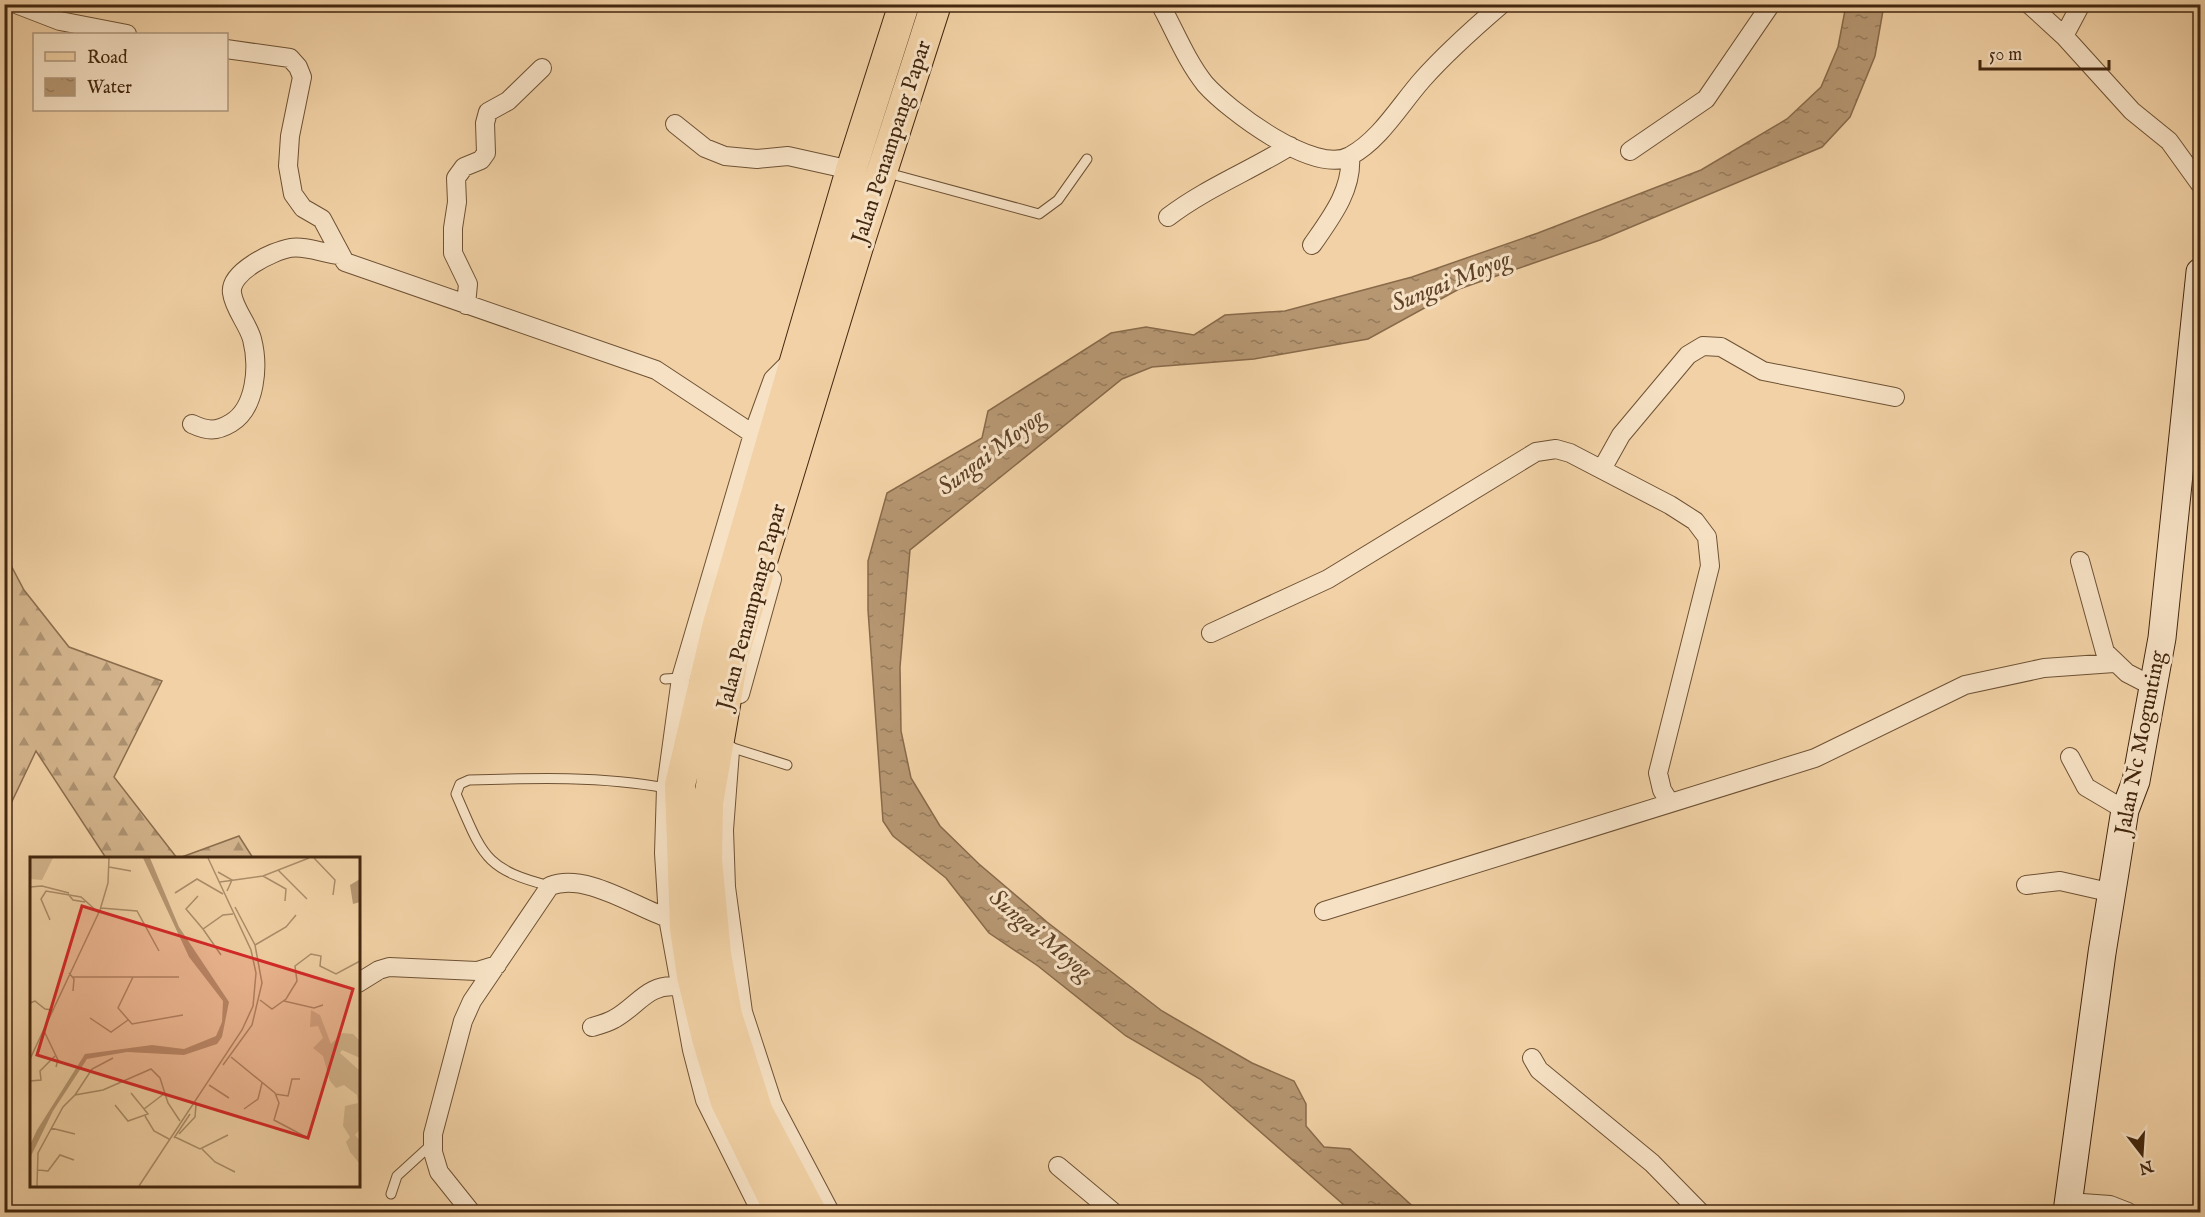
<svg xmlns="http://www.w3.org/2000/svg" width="2205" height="1217" viewBox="0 0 2205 1217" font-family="'IM FELL English',serif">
<defs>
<pattern id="forest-firs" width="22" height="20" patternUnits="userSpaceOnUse" patternTransform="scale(1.5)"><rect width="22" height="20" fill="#d3b48c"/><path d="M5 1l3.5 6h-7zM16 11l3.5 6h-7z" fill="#ad9271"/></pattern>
<pattern id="water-ripples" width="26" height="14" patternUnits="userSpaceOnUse" patternTransform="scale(1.5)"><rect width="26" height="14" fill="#b69772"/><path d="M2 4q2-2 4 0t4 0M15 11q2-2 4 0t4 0" fill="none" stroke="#967b5c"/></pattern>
</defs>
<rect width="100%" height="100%" fill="#f1d1a5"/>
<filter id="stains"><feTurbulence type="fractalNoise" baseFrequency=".00333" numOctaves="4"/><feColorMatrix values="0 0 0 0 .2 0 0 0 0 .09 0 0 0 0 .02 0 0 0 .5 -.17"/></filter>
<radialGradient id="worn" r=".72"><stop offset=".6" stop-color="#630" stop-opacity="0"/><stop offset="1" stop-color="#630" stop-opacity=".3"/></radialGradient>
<path fill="url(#forest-firs)" stroke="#8b6e4e" stroke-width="1.5" d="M5 554 24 590 69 647 162 681 114 777 177 858H106L36 751 5 816Z
M239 836 253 858H179Z"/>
<path fill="url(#water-ripples)" stroke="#886a4a" stroke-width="1.5" d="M1846 5H1884L1875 56 1850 117 1822 147 1600 240 1459 289 1368 339 1254 359 1152 367 1122 379 910 550 900 667 901 731 911 778 940 826 979 864 1047 922 1162 1011 1252 1063 1294 1081 1306 1104V1126L1324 1147 1350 1149 1419 1212H1352L1200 1079 1126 1036 1038 966 989 933 946 878 893 836 883 821 868 610V561L887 493 982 438 988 411 1111 333 1146 327 1194 335 1225 315 1285 311 1412 277 1538 233 1701 170 1787 119 1821 87 1838 47Z"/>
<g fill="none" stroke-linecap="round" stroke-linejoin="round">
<g stroke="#6e5234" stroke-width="11">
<path id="lane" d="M895 175 1039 214 1058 200 1087 159
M665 679 681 678
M730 747 787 765
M550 886C483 869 483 855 456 794L460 784 469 780C534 778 602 776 666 788
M391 1194 397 1176 432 1144"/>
</g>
<g stroke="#6e5234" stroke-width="20">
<path id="street" d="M16 4 60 21 127 34
M1160 4C1175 31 1186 60 1205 84 1228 110 1315 176 1350 156 1380 140 1400 105 1422 80 1446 53 1474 28 1502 4
M2029 4 2064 36 2132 111 2169 141 2200 184
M2064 36 2081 4
M226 49 290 58 298 67 302 77 290 136 288 166 293 194 303 208 322 219 345 262 656 370 753 434
M675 124 705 148 725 156 757 159 788 156 851 170
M1630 151 1706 99 1771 4
M1168 217C1206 188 1250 171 1290 146
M1312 245C1330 219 1353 190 1350 156
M466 305 468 284 453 253V228L457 202 456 178 464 167 481 160 486 153 485 123 488 112 508 101 542 68
M192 424C207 431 216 432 231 423 256 408 259 366 252 339 248 324 234 309 232 293 229 272 273 251 290 248 305 245 325 254 340 255
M1602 469 1621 435 1688 355 1703 346 1721 347 1763 371 1895 397
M2080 561 2105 652 2127 673 2154 687
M1211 633 1328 579 1536 452 1556 449 1570 453 1670 505 1695 521 1707 537 1710 566 1658 773 1662 790 1670 803
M740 694 772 579
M730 751 724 830 726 887 743 1012 773 1104 830 1212
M2070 757 2086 787 2125 810
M2026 885 2060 881 2113 893
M1324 911 1815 758 1965 685 2044 668 2114 663
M358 983 379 970 389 967 477 971 497 965
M592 1027C599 1025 607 1023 614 1019 638 1006 648 982 679 987
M1532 1058 1539 1070 1652 1163 1700 1212
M1058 1166 1113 1212
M2068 1202 2110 1205 2128 1212
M471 1212 439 1172 433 1152V1134L463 1021 472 1001 550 886C585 872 635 907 668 918
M761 1212 705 1100 692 1050 668 918 664 853 666 788 681 678 753 434 773 379 792 360"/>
</g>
<g stroke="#43270f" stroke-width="29">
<path id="secondary" d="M2067 1212 2102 953 2125 810 2136 781 2162 638 2200 272"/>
</g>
<g stroke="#43270f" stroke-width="32">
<path id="primary" d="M780 1212 726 1102 707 1038 692 976 685 928 680 785 718 624 851 170 904 4
M811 1212 758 1112 727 1015 716 954 707 860 708 803 734 653 860 240 936 4"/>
</g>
<use href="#lane" stroke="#f6e1c4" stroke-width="9"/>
<use href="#street" stroke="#f6e1c4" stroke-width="18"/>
<use href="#secondary" stroke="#f6e1c4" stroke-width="27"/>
<use href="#primary" stroke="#f1d1a5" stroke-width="30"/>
</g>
<g text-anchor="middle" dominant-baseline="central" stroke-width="6" stroke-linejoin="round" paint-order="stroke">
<g font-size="22" fill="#43270f" stroke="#f6e1c4">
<text transform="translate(892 142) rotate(-72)">Jalan Penampang Papar</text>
<text transform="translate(752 607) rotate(-75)">Jalan Penampang Papar</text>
<text transform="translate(2141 743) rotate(-79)">Jalan Nc Mogunting</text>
</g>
<g font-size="24" font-style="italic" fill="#604328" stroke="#f6e1c4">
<text transform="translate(1451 282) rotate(-22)">Sungai Moyog</text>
<text transform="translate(991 453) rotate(-37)">Sungai Moyog</text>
<text transform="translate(1040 935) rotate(40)">Sungai Moyog</text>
</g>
</g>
<g transform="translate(30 857)">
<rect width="330" height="330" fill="#f1d1a5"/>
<path d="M0 1H23L12 23 0 22ZM281 153 290 158 301 187 312 176 323 177 330 184V201L312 193 310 196 330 214V272L325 278 330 284V307L320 295 316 285 320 280 313 269 315 249 328 246 327 238 314 228 306 231 300 224 293 199 283 191 293 181 288 169 280 170Z" fill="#d3b48c"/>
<path d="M113 1H120L149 70 199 145 192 180 187 187 154 198 97 195 57 202 23 254 0 301V288L7 273 55 197 122 188 154 192 186 179 192 165 193 144 159 100ZM330 22V45L323 47 320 28Z" fill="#b69772"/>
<path fill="none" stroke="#ab8d69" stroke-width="1.5" d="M284 1 305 23 303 38M79 10 101 14M248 13 277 42M188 15 202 23 197 34M233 19 256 32 255 44M190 25 233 19 279 1M0 30 12 29 39 36M145 36 167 22 193 37M38 37 43 43 55 45M168 39 156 52 173 72 193 58 203 57M71 51 107 54 129 94M20 63 11 42 16 34 51 40 69 56M173 72 191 98M225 88 256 70 266 58M39 116 44 122 43 134M43 120H149M103 120 88 151 102 167 153 158M230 143 242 152 256 142 267 124 265 109 281 97 291 99 290 109 306 117 330 104M254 144 284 151 293 148M0 146 5 144 15 152 23 153M60 161 81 175 98 163M14 174 28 203 26 210M201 200 245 236 249 246 244 263 276 280M0 202 70 53 78 26 79 1M193 208 222 168 232 126 225 88 205 50M0 224 11 223 10 214 25 199M179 228 199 241M101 236 114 252 135 236M245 237 258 239 262 222H270M45 238 62 212 83 201M85 248 98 264 118 257 114 252M214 252 228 242 232 226M115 259 124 274 139 282M21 271 45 277M149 277 165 260 166 248M145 280 170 292 198 278M144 281 160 257M172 292 185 305 205 315M8 313 18 314 30 298 44 303M7 329 8 296 33 250 45 238 73 233 121 212 130 221 138 246 150 264M109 329 212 173 223 149 226 116 221 93 178 1"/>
<path fill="#d62828" fill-opacity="0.15" stroke="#d62828" stroke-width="3" d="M52 49 323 132 278 281 7 198Z"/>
<rect width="330" height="330" fill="none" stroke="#43270f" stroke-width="3"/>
</g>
<rect width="2205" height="1217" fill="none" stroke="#f1d1a5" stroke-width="24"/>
<rect x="6" y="6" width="2193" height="1205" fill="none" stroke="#43270f" stroke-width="3"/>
<rect x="12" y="12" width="2181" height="1193" fill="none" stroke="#43270f" stroke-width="1.5"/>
<rect x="33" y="33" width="195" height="78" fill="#f6e1c4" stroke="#ae977c" stroke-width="1.5"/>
<rect x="45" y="52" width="30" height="9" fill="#f1d1a5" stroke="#ae977c" stroke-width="1.5"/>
<text x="87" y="63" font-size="18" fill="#43270f">Road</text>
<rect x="45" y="78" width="30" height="18" fill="url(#water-ripples)" stroke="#ae977c" stroke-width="1.5"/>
<text x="87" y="93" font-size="18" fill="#43270f">Water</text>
<g transform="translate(2142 1154) rotate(163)" stroke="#f6e1c4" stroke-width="4.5" paint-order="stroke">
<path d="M0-4.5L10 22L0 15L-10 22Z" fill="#43270f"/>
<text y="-9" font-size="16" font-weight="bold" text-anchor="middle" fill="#43270f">N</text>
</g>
<path d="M1980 60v9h129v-9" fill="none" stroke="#43270f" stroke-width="3"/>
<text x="1989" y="60" font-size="18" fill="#43270f" stroke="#f6e1c4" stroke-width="4.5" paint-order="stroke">50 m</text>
<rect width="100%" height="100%" filter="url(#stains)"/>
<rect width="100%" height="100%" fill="url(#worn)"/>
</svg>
